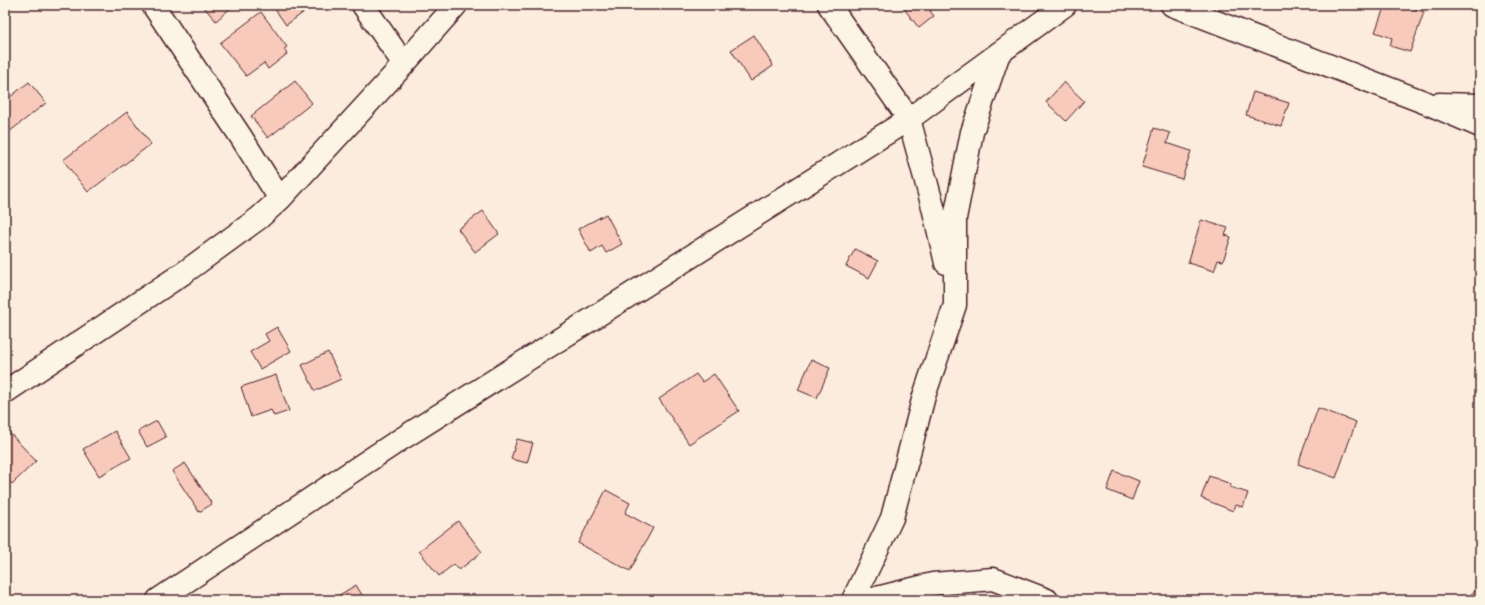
<svg xmlns="http://www.w3.org/2000/svg" width="1485" height="605" viewBox="0 0 1485 605" font-family="Mali,sans-serif">
<rect width="100%" height="100%" fill="#fbecdd"/>
<filter id="ink" filterUnits="userSpaceOnUse"><feTurbulence type="fractalNoise" baseFrequency=".025" numOctaves="2"/><feDisplacementMap in="SourceGraphic" scale="8" xChannelSelector="R" yChannelSelector="G"/><feConvolveMatrix kernelMatrix="1 2 1 2 8 2 1 2 1" color-interpolation-filters="sRGB"/></filter>
<g filter="url(#ink)">
<path fill="#f8cabb" stroke="#4a1f2b" d="M202 5H234L216 21Z
M272 5H314L286 25Z
M901 5H937L930 11 934 16 919 28Z
M1385 5H1402L1424 12 1410 52 1390 46 1392 38 1375 32Z
M261 12 287 47 284 49 287 54 268 69 264 63 246 76 220 43Z
M754 35 773 66 751 81 731 50Z
M295 81 312 103 268 138 251 116Z
M29 82 46 103 9 132 5 127V101Z
M1064 82 1084 101 1066 121 1046 102Z
M1253 92 1289 103 1281 126 1246 115Z
M127 112 151 144 88 192 63 160Z
M1154 128 1170 133 1167 143 1191 151 1182 179 1142 167Z
M483 211 499 234 475 252 458 229Z
M606 214 622 244 606 253 602 246 591 253 578 229Z
M1201 220 1228 228 1225 235 1231 237 1223 261 1218 260 1214 271 1188 263Z
M855 249 878 261 869 278 846 266Z
M277 327 291 351 260 369 250 352 269 341 265 334Z
M328 352 341 379 315 391 302 365Z
M811 360 830 368 817 398 798 390Z
M696 374 702 382 714 374 739 411 689 444 659 399Z
M276 375 289 411 274 416 271 410 251 417 241 387Z
M1318 408 1356 422 1336 478 1298 464Z
M157 421 166 437 147 447 138 431Z
M5 428 36 461 12 484 5 477Z
M115 431 131 458 99 476 83 449Z
M517 439 533 443 527 463 511 459Z
M185 463 212 504 199 512 172 471Z
M1114 471 1139 481 1132 500 1107 490Z
M1209 476 1231 484 1230 487 1248 493 1243 507 1236 505 1233 511 1201 498Z
M606 490 630 503 625 513 653 528 630 571 578 543Z
M458 521 482 552 459 570 454 564 439 576 419 551Z
M356 585 365 600H331Z
M1480 587V600L1465 599Z"/>
<g fill="none" stroke-linecap="round" stroke-linejoin="round">
<g stroke="#4a1f2b" stroke-width="25">
<path id="minor" d="M153 5 241 137 280 199
M363 5 404 64
M829 5 909 119 933 207 946 263
M1172 5 1429 104 1480 126
M1439 104 1480 105
M5 392 185 272 259 218 280 199 404 64 456 5
M158 600 395 443 909 119 1065 5
M853 600 892 518 924 396 955 305V218L972 132 999 53
M869 600 933 584 993 579 1047 600"/>
</g>
<use href="#minor" stroke="#fcf5e5" stroke-width="22"/>
</g>
</g>
<rect width="1485" height="605" fill="none" stroke="#fcf5e5" stroke-width="20"/>
<rect x="10" y="10" width="1465" height="585" fill="none" stroke="#4a1f2b" stroke-width="1.5" filter="url(#ink)"/>
</svg>
